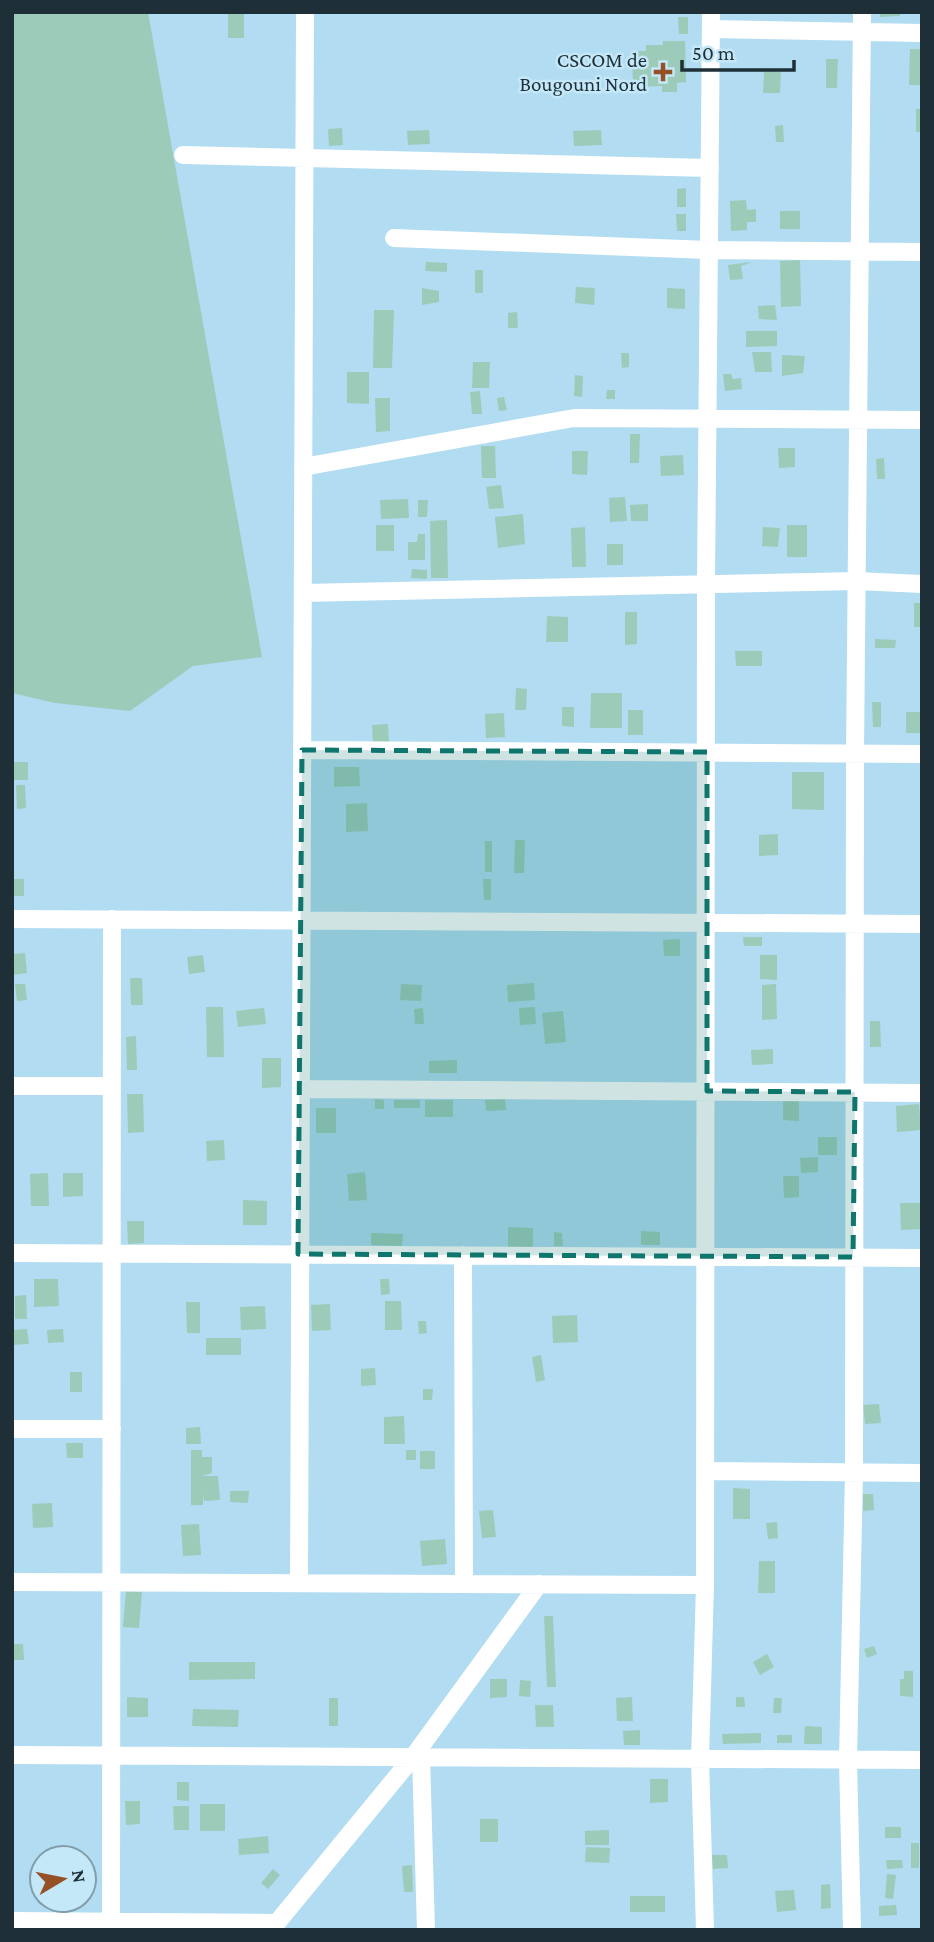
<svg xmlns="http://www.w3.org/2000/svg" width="934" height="1942" viewBox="0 0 934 1942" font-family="'Crimson Pro',serif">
<rect width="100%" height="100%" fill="#b1dcf2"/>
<path fill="#9dcbb9" d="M12 12H148L262 657 193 666 130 711 55 703 12 693Z
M880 12H900V16L880 17Z
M228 14H244V38H228Z
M678 17H688V34H679Z
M663 41H685L686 82 677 83V92H662V86L633 87 632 51H646V45H663Z
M910 49H922V85H909Z
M826 59H838L837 88H826Z
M764 71 781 72 780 93H763Z
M916 109H922V132H916Z
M783 125 784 142H776L775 126Z
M342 128 343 145 329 146 328 129Z
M429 130 430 144 408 145 407 131Z
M601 130 602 145 574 146 573 131Z
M686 188V207H677V189Z
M746 200 747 210 756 209V222H747V230L731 231 730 201Z
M780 211H800V229H780Z
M676 214H686V231H677Z
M800 260 801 306 781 307 780 261Z
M426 262 447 263V272L425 271Z
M752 262 741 266 743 279 730 280 728 265Z
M475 270H483V293H475Z
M576 287 595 288 594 305 575 303Z
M422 288 439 291V302L422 305Z
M667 288 685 289V309L667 308Z
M775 305 777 320 759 319 758 306Z
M374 310H394L392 368H373Z
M517 312 518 328H508V313Z
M746 331H777V346L746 347Z
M752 352H771L772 372H755Z
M621 353H629V367L622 368Z
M782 355 805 356 803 373 782 376Z
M473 362H490L489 388H472Z
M347 372H369V404L347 403Z
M723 374H731L733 379 741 378 742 389 725 391Z
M575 375 583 376 582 397 574 396Z
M607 390H615V399H606Z
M480 391 482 414H472L470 392Z
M504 397 507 410 499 411 497 398Z
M375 398H390V431L376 432Z
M630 434H640L639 463H630Z
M481 446H495L496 478H482Z
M778 448H795V467L779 468Z
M572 451H588L587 475 572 474Z
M683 455 684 475 661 476 660 456Z
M884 458 885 479H877L876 459Z
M501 485 504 508 489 509 486 487Z
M625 497 627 521 610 522 609 498Z
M408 499 409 518 381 519 380 500Z
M418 500H428L427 517H418Z
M648 504V521H631L630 505Z
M523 514 525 544 498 548 495 517Z
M447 520 448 578H431L430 521Z
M376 525H394V551H376Z
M787 525H807V557H787Z
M585 527 586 567H572L571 528Z
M763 527 780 528 778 547 762 546Z
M418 534H425V560H408V542H417Z
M607 544H623V565H607Z
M412 569 427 570V579L411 578Z
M914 603H922V627H914Z
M625 612H637V644L625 645Z
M547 616 568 617V642H546Z
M875 639 896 640 895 648H875Z
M735 651H762V666H736Z
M516 688 527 689 526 710H515Z
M591 693H622V728H590Z
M872 702H881V727H873Z
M562 707H574V727L562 726Z
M628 710H643V735H628Z
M906 712H922V733H906Z
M504 713 505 737 486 738 485 714Z
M388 724 389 744H373L372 725Z
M12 762H28V780H12Z
M334 767H359L360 786 334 787Z
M792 772H824V810L792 809Z
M16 785H25L26 808 17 809Z
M367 803 368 831 346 832V804Z
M778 834V855L759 856V835Z
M515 840H525L524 873H514Z
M485 841H492V872H485Z
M12 879H24V896H12Z
M483 879H491V900H484Z
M743 937H762V946H744Z
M680 939V956H664L663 940Z
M25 953 27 973 12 975V954Z
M203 955 205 972 189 974 187 957Z
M760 955H777V980L760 979Z
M130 978H142L143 1005H131Z
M534 983 535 1000 508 1002 507 985Z
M15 984H25L27 1000 17 1001Z
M401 984 422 985 421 1001 400 1000Z
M776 984 777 1019 762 1020V985Z
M206 1007H223L224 1057H207Z
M535 1007 536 1024 520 1025 519 1008Z
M264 1008 266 1024 238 1027 236 1011Z
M423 1008 424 1024H415L414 1009Z
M563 1011 566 1042 545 1044 542 1013Z
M870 1021H880L881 1047H870Z
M136 1036 137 1070H127L126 1037Z
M773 1049V1064L752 1065 751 1050Z
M262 1058H281V1087L262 1088Z
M457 1060V1073H429V1061Z
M127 1094H143L144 1132 128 1133Z
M375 1099 384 1100V1109H375Z
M505 1099 506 1110 486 1111 485 1100Z
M783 1099 799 1100V1121L783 1120Z
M394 1100H420V1108H394Z
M425 1100H453V1117H425Z
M919 1104 921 1130 897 1132 896 1106Z
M316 1108H336V1133H316Z
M818 1137H837V1155H818Z
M224 1140 225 1160 207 1161 206 1141Z
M818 1157V1172L801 1173 800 1158Z
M365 1172 367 1200 349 1201 347 1174Z
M48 1173 49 1206H31L30 1174Z
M63 1173H83V1196L63 1197Z
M783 1176H799V1197L784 1198Z
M243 1200 267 1201V1225H243Z
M900 1203H921L922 1229 901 1230Z
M127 1221H144V1243L128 1244Z
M508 1227 533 1228V1248H508Z
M641 1231 660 1232V1245H641Z
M554 1232 562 1233 563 1246H554Z
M371 1233 403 1234 402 1246 371 1245Z
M34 1279H58L59 1306 34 1307Z
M380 1279H389L390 1294 381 1295Z
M26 1295 27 1319H15V1296Z
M385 1301H401L402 1330H385Z
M186 1302H200V1333H187Z
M330 1304 331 1330 312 1331 311 1305Z
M265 1306 266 1329 241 1330 240 1307Z
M577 1315 578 1342 553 1343 552 1316Z
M418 1321H426L427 1333 419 1334Z
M27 1329 29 1344 12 1345V1330Z
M63 1329 64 1342 48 1343 47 1330Z
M206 1338H241V1355H206Z
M541 1355 545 1380 536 1382 532 1357Z
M375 1368 376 1385 361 1386V1369Z
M70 1372H82V1392H70Z
M423 1389H433L432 1400H423Z
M879 1404 881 1423 865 1424 863 1405Z
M404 1416 405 1444H384V1417Z
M200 1427 201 1444H186V1428Z
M66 1443H83V1458H67Z
M191 1450H202V1457H212V1473L202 1476H218L220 1500 204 1501 203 1493V1505H191Z
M406 1450H416V1460H406Z
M420 1451H435V1469H420Z
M733 1488 750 1489V1519H733Z
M230 1491H249L248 1503 230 1502Z
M863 1494H873L874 1510 863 1511Z
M52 1503 53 1527 33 1528 32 1504Z
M493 1510 496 1537 482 1538 479 1511Z
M777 1522 778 1538 768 1539 766 1523Z
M199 1524 201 1555 183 1556 181 1525Z
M445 1539 447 1564 422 1566 420 1541Z
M759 1561H775V1593H758Z
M126 1591 142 1592 139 1628 123 1627Z
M544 1616H553L556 1687H547Z
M12 1644H23L24 1660H12Z
M874 1646 877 1654 867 1658 864 1649Z
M767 1654 774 1667 760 1675 753 1662Z
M189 1662H255V1679L189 1680Z
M904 1671H913V1697L900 1696V1679H904Z
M490 1679H507V1697L490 1698Z
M520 1680 531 1681 530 1697 519 1696Z
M127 1697 148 1698V1717H127Z
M632 1697 633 1721H617L616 1698Z
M736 1697H744L745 1707H736Z
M329 1698H338V1726H329Z
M774 1698H782L781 1713H773Z
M535 1705H553L554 1727H536Z
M193 1709 239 1710 238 1727 192 1726Z
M805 1726 822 1727V1744H804Z
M640 1730V1745H624L623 1731Z
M761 1733V1743L723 1744 722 1734Z
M777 1735H792V1743H777Z
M650 1779H668V1802L650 1803Z
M177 1782H189V1801L177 1800Z
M125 1801H140V1824L126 1825Z
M200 1804H225V1831H200Z
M173 1806H189V1830H174Z
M480 1819H498V1842H480Z
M885 1827H901V1838H885Z
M609 1830V1845H585V1831Z
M268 1836 269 1853 239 1855 238 1839Z
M911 1843H919V1868H911Z
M586 1847 610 1848 609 1863 585 1862Z
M712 1855H727L728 1868 713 1869Z
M886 1860H902L903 1868 887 1869Z
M412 1865 413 1892H404L402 1866Z
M273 1869 280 1875 268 1889 261 1883Z
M887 1874 896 1875 893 1899 885 1898Z
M830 1884 831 1908 821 1909V1885Z
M794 1890 796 1910 777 1912 775 1891Z
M630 1896H665V1912H630Z
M896 1905 897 1915 879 1916V1906Z"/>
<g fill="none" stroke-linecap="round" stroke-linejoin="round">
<path stroke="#fff" stroke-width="18" d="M711 29 922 33
M183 155 710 168
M394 238 709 250 922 252
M303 467 574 418 922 420
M303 593 857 581 922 584
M302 750 922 754
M12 919 922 924
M12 1086H112
M301 1089 922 1093
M12 1253 922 1258
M463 1255 464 1584
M12 1429H112
M706 1471 922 1473
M12 1582 705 1585
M299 1583 305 12
M12 1755 922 1760
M421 1757 426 1930
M12 1921 277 1923
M111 1930 112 919
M271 1930 413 1757 539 1584
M705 1930 700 1759 705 1585 706 584 711 12
M852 1930 848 1760 854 1472 855 753 862 12"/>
</g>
<path fill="#0f766e" fill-opacity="0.2" stroke="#0f766e" stroke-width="5" stroke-dasharray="14 9" stroke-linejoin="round" d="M302 750 707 752V1091L855 1092 853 1257 298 1254Z"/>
<path fill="#965026" stroke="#c5e8f9" stroke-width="2.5" d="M659.5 61.5h7v7h7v7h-7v7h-7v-7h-7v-7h7z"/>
<g text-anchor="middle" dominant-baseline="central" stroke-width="5" stroke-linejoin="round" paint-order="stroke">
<g font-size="21" fill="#1e2f37" stroke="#c5e8f9" text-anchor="end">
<text x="647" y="60">CSCOM de<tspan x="647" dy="24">Bougouni Nord</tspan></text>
</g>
</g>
<rect width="934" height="1942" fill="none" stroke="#1e2f37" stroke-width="28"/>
<g transform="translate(63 1879) rotate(80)"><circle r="33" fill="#c5e8f9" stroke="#829eab" stroke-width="2"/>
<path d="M0-5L12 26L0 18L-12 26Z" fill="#965026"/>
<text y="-10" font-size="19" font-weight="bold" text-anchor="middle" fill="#1e2f37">N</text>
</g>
<path d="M682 60v10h112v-10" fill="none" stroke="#1e2f37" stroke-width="3.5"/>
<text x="692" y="60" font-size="21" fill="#1e2f37" stroke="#c5e8f9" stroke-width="5" paint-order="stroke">50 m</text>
</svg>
